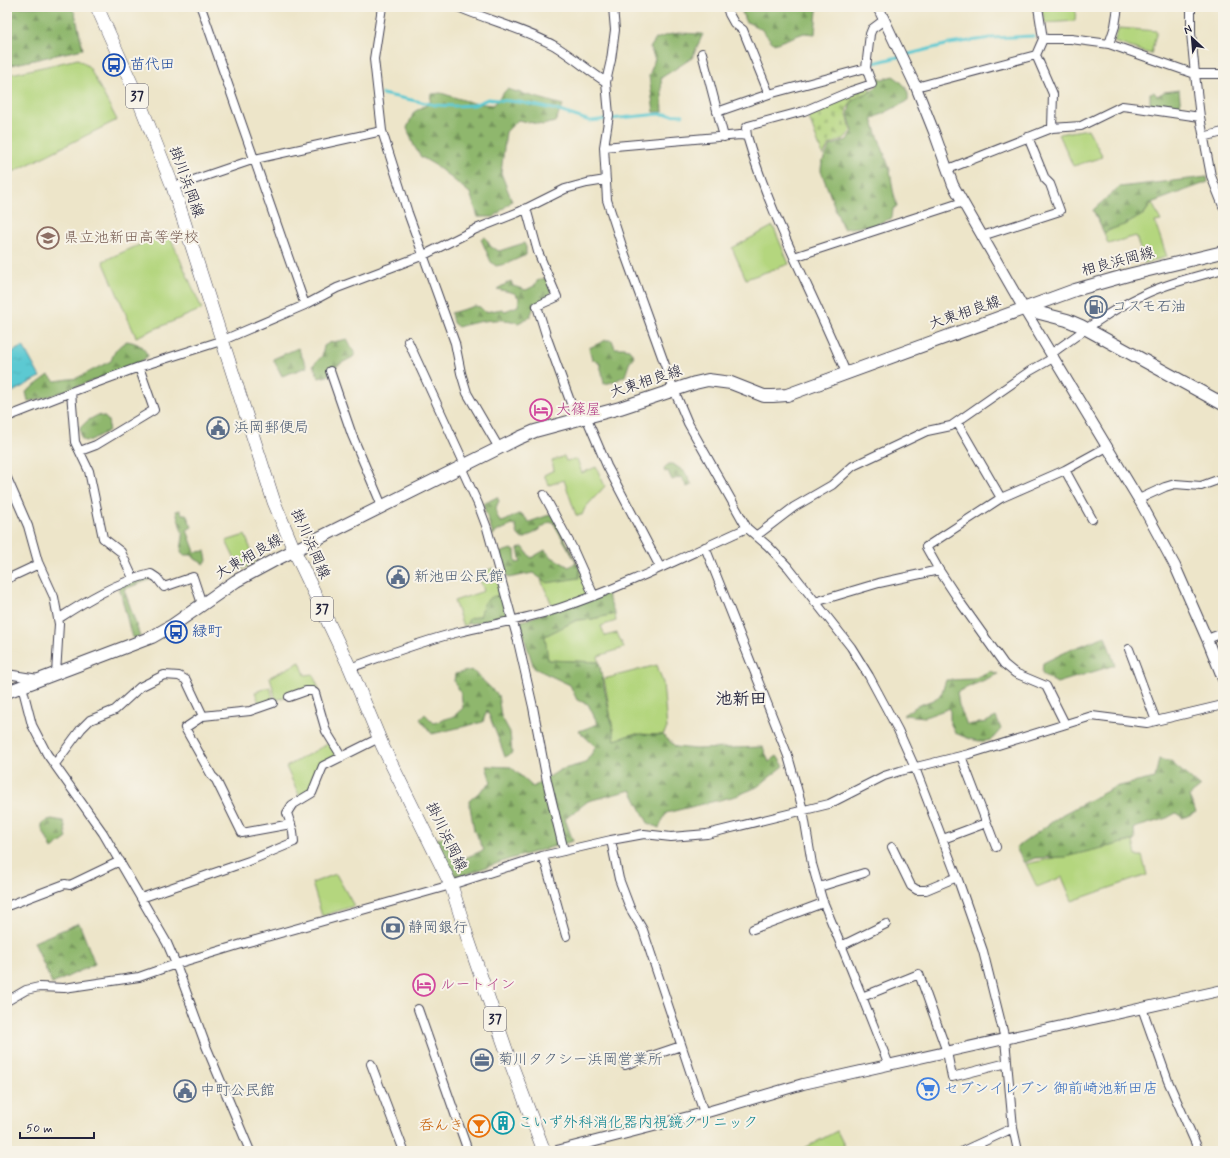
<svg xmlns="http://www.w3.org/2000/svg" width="1230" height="1158" viewBox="0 0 1230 1158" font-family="Mynerve,'Klee One',sans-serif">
<defs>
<pattern id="forest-firs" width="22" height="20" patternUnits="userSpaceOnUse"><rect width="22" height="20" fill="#8fb76d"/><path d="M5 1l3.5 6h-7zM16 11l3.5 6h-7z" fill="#74945b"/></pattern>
<pattern id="cemetery-stones" width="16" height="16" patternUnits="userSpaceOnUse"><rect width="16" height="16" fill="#b4d67e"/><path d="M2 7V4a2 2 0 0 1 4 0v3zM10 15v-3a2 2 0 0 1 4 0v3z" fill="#9ab76e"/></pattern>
<pattern id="water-ripples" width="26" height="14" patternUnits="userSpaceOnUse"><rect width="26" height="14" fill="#5cc9d2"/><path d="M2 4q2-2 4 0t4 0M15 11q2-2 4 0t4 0" fill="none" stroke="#50acb5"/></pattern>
</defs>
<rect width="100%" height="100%" fill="#f7f3e8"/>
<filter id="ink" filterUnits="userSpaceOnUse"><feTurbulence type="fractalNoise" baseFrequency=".025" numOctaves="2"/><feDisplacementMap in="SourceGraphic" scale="8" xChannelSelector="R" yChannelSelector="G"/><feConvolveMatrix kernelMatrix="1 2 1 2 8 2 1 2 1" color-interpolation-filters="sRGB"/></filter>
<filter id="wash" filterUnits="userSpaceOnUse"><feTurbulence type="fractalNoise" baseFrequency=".012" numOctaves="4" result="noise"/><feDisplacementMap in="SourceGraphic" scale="16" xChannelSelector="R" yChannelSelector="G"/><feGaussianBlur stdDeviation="0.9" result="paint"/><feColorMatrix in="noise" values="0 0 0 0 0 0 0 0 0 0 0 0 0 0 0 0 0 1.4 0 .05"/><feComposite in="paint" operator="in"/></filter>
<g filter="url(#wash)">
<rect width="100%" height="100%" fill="#ede5c9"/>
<path fill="#b4d67e" stroke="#6b7c5c" d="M1041 7H1076L1075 21 1045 23Z
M1119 28 1157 31 1151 54 1114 42Z
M78 59 89 67 117 120 7 175V75Z
M1088 129 1103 157 1073 166 1059 134Z
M1152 203 1161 221 1155 222 1167 257 1144 263 1136 236 1108 244 1104 233 1144 214Z
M773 226 789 264 746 279 732 248Z
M168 232 202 309 136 337 103 261Z
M564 456 566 461 577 459 582 473 596 467 605 486 585 508 582 515H576L564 480 549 485 544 475 554 470 552 461Z
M245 535 256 562 240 570 226 541Z
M493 568 503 600 498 595 481 615 469 619 467 624 463 626 454 601 484 591 478 574Z
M580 569 592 595 553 607 541 580 578 578Z
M615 614 616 621 601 626 605 636 617 633 624 648 598 656 599 662 548 660 544 636 577 620 592 619Z
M300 662 305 675 313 674 319 689 305 691 276 700 270 677Z
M657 665 663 683 667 728 663 735 633 734 615 740 604 679Z
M270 687 274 701 260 705 255 692Z
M329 743 339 758 320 768 311 789 300 797 286 767Z
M1133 841 1136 856H1142L1147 875 1072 901 1062 877 1037 887 1026 864Z
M336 874 354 906 322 916 312 883Z
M837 1131 847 1151H799Z"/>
<path fill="url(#forest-firs)" stroke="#586c54" d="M7 7H70L75 13 83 49 7 66Z
M743 7H821L817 10 815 34 804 33 774 44 761 29 745 21 742 12Z
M679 33 703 34 692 58 661 78 663 112H654L649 76 655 59 650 48 656 39 667 35Z
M893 76C902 82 910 89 908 101L872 119 890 170 893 190 897 206 893 209 892 218 875 225 843 229 821 171C821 160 826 156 830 146L847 140 853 131C848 115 846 113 854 98L869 93 878 85 876 78 883 79Z
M507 89 563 105 555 122 543 125 518 120 506 132 501 173 512 201 494 217H478L470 193 435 165 421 157 414 146 407 128 414 112 430 103 431 94 441 93 473 103 493 105Z
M1179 90 1181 109 1150 105V93L1154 92 1157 96 1164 92Z
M1207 177 1208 182 1151 203 1144 214 1127 224 1109 230 1104 233 1093 210 1119 187Z
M485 237 491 247 499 251 524 243 526 247V255L506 264 496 266 491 262 481 239Z
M545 278 550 281 551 293 545 301 535 304 530 317 518 323C501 316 475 322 458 327L453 323 451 313 475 306 480 307 485 312 502 309 505 311 518 306 519 298 514 293 497 289 511 281 513 286 526 290 534 286 537 281Z
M347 339 355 354 353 357 338 365 328 376 319 378 313 365 322 356 324 346 329 343Z
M606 340H612L615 348H624L629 349 634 356 630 361 625 376 613 382 604 384 602 372 599 363 592 359 589 348Z
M127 341C138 343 143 346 148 356L138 364 59 393 37 400 28 401 26 392 49 375 55 381 77 378 111 361C114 351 118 346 127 341Z
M298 348 307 367 282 376 273 359Z
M98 415C108 417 110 421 108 431L91 440 85 441 81 438 80 428 87 421Z
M669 464H673L685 472 692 485 687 487 681 477 672 480 668 471 665 472 664 470 665 467Z
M497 497 499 501C494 509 496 514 500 522L505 521 518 514 523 515 529 522 552 514 580 569 579 578 547 583 533 573 508 578 499 553 511 549 515 551 516 563 521 562 518 549 523 547 531 558 545 550 550 556 569 567 576 562 553 522H550C541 527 531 537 522 539L518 535 515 524 498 531 493 535 483 504Z
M180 510 182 514H186L192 527 187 530 195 552 205 551 207 560 204 564 195 559 192 555H183L181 551 183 536 176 511Z
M152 576V579L124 589 140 636 132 638 119 587Z
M606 592 615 614 592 619 577 620 545 636 548 660 599 662 615 740 633 734 663 735 676 747 695 749 763 747 769 762 777 756 784 766 757 787 736 796 666 813 659 828 648 823 631 790 588 801 565 819 573 841 510 859 455 878 436 839 449 836 460 860 484 850 474 830 469 801 491 782 486 766 511 767 533 787 560 770 585 763 596 747 579 731 598 724 588 704 577 700 570 685 534 668 519 622Z
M498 595 503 600 507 618 467 624 469 619 481 615C482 603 487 598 498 595Z
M1105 636 1115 665 1057 683 1042 674 1043 663 1070 650Z
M472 670 498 695 501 716 510 732 512 753 505 757C500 741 493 726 487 710L483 722 432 734 420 719 425 714 434 723 454 716 463 708 461 693 454 681 455 674Z
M990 671 998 674 957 692 959 705 967 725 986 722 996 717 1001 729C998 732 995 737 992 739 981 745 965 737 955 733L950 722V708L925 717 903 715 917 706 933 700 941 695 946 680 973 679Z
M1159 759 1171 762 1200 787 1189 796 1196 812 1183 818 1176 813 1167 818 1134 828 1135 840 1065 857 1035 858 1024 863 1016 848 1063 814 1115 787 1155 778Z
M52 819 63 821C66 826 65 832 67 838L52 849 42 829V824L48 820Z
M79 923 95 964 52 984 34 942Z"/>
<path fill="url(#cemetery-stones)" stroke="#6b7c5c" d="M868 86 871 91 854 99 846 110 851 131 844 139 829 145 823 156 807 113Z"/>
<path fill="url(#water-ripples)" stroke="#3f7686" d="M23 346 40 377 7 395V355Z"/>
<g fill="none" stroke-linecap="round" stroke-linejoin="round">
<path stroke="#5cc9d2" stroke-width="3" d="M874 63 949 44 991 38 1033 36
M382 94 436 105 454 106 474 105 488 99 519 102 553 109 590 121 660 114 683 115"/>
</g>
</g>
<g filter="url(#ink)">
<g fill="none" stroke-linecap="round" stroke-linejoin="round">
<g stroke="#403f50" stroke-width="10">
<path id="minor" d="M201 7 305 305
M458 7C490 21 525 29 555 46 573 57 589 71 606 82
M613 7 615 30 611 60 606 82 609 115 604 147 607 200 623 249 674 390 688 423 747 528 768 546 788 567 851 647 869 676 898 730 915 768 957 877 983 951 1005 1039 1013 1128 1018 1151
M727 7 729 14 734 23 743 30 769 94
M1038 7 1043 39H1071L1109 44 1195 74 1200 117 1211 176 1223 206
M1191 7V33L1195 74H1223
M1043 39 1036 55 1053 94 1052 128
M1109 44 1115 26 1118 7
M702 53 724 137
M916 87 1036 55
M717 112 769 94 866 68
M382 131 374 59 382 7
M747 136 746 128 748 126 804 111 851 91 872 84 866 68 870 34 872 29 884 20
M1203 137 1223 132
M604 147 740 135 747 136C771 219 814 294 846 373
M948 169 1052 128 1081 126 1122 106 1138 108 1200 117
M173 187 255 159 382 131 408 213 455 343 461 373 467 393 499 448
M526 208 538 252 557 297 537 306 547 338 577 420
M982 236 1060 211 1050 184 1045 179 1028 137
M794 257 963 202
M408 341 465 465
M1051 354C1080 333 1109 311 1141 296 1167 283 1196 277 1223 269
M330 371 352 435 382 506
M71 392 75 442 89 471 103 538 121 552 133 578
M7 417 71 392 139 367 221 341 305 305 337 288 424 255 476 229 519 212 565 189 587 183 606 180
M586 417 607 466 660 567
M957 422 1001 498
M80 451 96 445 154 410 139 367
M461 467 478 504 487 528 517 637 533 707 547 781 564 851
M1065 470 1092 519
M7 478 28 526 38 562 54 597 59 624 56 674
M544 495 572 547 594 596
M1139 499 1165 487 1175 484 1201 486 1223 478
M756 536 794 507 832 485 853 466 927 431 951 426 1030 371 1053 358
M705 547 788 756 803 810 812 864 822 899 851 969 889 1065
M7 579 39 564
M815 602 879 583 939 570
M58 619C87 600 117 582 151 574L157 578 164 587 193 577 202 604
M1207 639 1223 633
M1129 649 1156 721
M350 668C386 655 422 641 459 632 493 624 527 619 560 608 624 587 685 556 747 528
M7 674 38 679
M22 686 32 725 47 754 103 833 167 943 176 964 206 1046 250 1151
M289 697 306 691H312L315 693 326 731 342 757
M203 716 185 728 212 776 216 780 242 833 291 824
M1065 724 1046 686 1015 673 1004 664 960 602 939 570 926 547 1001 498 1065 470 1107 447
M961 756 996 847
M55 764 81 729 90 720 115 710 140 687 164 675 179 676 186 680 203 716 250 711 273 703
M943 839 986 823
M611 840 619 879 630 908 643 930 704 1113
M892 847 911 886 917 890H926L957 877
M542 856 546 865 566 936
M819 887 864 873
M141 898 249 861 294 842 293 831 287 813 292 805 312 793 323 766 379 738
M7 906 65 884 70 885 120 861
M753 929 823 903
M841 946 886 924
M862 997 919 974 947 1052 952 1077 1007 1063
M7 1001 26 990 39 987 64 988 139 977 176 964 245 943 451 885 542 856 611 840 644 834 671 837 707 834 829 804 884 776 900 771 969 754 1092 716 1147 723 1223 705
M1142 1008 1168 1081 1199 1151
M418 1009 468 1151
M371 1064 404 1151
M625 1065 681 1046
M963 1151 1013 1128"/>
</g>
<g stroke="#403f50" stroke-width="12">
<path id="tertiary" d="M878 7 916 87 934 132 953 185 1024 309 1142 505 1175 566 1207 639 1223 679
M557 1151 704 1113 803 1084 1223 990"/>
</g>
<g stroke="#403f50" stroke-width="14">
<path id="secondary" d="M1024 309 1067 320 1081 326 1223 404
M7 692 152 637 173 625 236 581 273 561 519 438 535 431 620 408 695 383 708 380 731 383 764 396H773L787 395 1075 290 1128 275 1223 252"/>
</g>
<g stroke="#403f50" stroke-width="14">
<path id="primary" d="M97 7 137 96 173 187 274 502 294 550 350 668 383 747 451 885 468 939 510 1061 544 1151"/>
</g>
<use href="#minor" stroke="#fff" stroke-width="8"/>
<use href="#tertiary" stroke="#fff" stroke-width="10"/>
<use href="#secondary" stroke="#fff" stroke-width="12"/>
<use href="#primary" stroke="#fff" stroke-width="13"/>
</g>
</g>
<defs>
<g id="bus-ring" transform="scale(1.15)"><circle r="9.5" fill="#f7f3e8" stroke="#1a4fb4" stroke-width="1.5"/><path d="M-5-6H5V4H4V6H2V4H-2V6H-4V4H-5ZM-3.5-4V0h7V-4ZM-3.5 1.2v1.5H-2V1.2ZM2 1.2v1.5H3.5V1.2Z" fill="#1a4fb4"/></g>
<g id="school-ring" transform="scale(1.15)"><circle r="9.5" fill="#f7f3e8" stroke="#8d6e63" stroke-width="1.5"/><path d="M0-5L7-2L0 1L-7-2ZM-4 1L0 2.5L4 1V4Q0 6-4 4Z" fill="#8d6e63"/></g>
<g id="fuel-ring" transform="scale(1.15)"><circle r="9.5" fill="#f7f3e8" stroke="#5c6f8a" stroke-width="1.5"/><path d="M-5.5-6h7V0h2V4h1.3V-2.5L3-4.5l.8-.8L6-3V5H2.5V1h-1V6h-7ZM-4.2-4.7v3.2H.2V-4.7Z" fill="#5c6f8a"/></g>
<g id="hotel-ring" transform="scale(1.15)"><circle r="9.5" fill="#f7f3e8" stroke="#d1479c" stroke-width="1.5"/><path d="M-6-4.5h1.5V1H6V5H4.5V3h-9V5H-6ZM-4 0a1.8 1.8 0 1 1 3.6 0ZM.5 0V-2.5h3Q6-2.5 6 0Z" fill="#d1479c"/></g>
<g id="civic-ring" transform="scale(1.15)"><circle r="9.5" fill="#f7f3e8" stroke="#5c6f8a" stroke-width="1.5"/><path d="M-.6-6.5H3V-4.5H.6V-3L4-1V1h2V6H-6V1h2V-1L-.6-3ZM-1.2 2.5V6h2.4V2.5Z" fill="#5c6f8a"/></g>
<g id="bank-ring" transform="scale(1.15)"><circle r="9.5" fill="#f7f3e8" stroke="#5c6f8a" stroke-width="1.5"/><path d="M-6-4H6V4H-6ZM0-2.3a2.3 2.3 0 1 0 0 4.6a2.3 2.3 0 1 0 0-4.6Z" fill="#5c6f8a"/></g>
<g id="office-ring" transform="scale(1.15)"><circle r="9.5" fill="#f7f3e8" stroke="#5c6f8a" stroke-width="1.5"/><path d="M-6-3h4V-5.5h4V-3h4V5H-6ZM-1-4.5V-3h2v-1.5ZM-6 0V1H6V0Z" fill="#5c6f8a"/></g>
<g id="supermarket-ring" transform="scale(1.15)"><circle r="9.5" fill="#f7f3e8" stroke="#3f7fe0" stroke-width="1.5"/><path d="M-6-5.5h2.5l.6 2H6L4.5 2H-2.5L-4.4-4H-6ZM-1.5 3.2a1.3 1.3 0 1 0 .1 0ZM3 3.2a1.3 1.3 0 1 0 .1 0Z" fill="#3f7fe0"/></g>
<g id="building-ring" transform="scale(1.15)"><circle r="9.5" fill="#f7f3e8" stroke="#0f9aa8" stroke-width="1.5"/><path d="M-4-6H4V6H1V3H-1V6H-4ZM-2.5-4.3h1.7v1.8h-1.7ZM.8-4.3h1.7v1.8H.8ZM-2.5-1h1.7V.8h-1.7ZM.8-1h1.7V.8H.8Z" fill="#0f9aa8"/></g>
<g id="bar-ring" transform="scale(1.15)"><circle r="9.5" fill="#f7f3e8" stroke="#e8710a" stroke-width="1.5"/><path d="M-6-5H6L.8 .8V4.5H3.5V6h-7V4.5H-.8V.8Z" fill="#e8710a"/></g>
</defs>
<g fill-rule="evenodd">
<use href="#bus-ring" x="114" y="65"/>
<use href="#school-ring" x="48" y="238"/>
<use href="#fuel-ring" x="1096" y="307"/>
<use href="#hotel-ring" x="541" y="410"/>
<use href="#civic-ring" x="218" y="428"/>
<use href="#civic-ring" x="398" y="577"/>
<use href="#bus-ring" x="176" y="632"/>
<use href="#bank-ring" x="393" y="928"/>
<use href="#hotel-ring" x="424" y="985"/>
<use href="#office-ring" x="482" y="1060"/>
<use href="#supermarket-ring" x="928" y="1089"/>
<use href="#civic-ring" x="185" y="1091"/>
<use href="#building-ring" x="503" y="1123"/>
<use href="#bar-ring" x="479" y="1126"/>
</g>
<g text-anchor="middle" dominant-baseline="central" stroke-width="4" stroke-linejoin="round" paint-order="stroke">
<g fill="#f7f3e8" stroke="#62616f" stroke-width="1">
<rect x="126" y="84" width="22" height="24" rx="3"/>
<rect x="311" y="597" width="22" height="24" rx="3"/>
<rect x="484" y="1007" width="22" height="24" rx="3"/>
</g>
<g font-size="14" font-weight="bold" fill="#22223b">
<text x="137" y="96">37</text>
<text x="322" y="609">37</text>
<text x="495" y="1019">37</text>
</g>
<g font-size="15" fill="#164399" stroke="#f7f3e8" text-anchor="start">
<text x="130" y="65">苗代田</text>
<text x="192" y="632">緑町</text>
</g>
<g font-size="15" fill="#22223b" stroke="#f7f3e8">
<text transform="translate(186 182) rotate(70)">掛川浜岡線</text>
<text transform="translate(1118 262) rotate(-15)">相良浜岡線</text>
<text transform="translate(965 313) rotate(-19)">大東相良線</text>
<text transform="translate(646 382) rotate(-18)">大東相良線</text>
<text transform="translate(310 544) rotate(66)">掛川浜岡線</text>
<text transform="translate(249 557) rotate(-30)">大東相良線</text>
<text transform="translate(446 837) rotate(64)">掛川浜岡線</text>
</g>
<g font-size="15" fill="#785e54" stroke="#f7f3e8" text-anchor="start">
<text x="64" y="238">県立池新田高等学校</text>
</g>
<g font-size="15" fill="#4e5e75" stroke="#f7f3e8" text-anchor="start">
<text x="1112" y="307">コスモ石油</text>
<text x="234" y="428">浜岡郵便局</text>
<text x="414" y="577">新池田公民館</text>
<text x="408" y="928">静岡銀行</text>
<text x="498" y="1060">菊川タクシー浜岡営業所</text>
<text x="200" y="1091">中町公民館</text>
</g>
<g font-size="15" fill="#b23c85" stroke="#f7f3e8" text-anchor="start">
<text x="556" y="410">大篠屋</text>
<text x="440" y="985">ルートイン</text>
</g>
<g font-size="15" fill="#366cbe" stroke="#f7f3e8" text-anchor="start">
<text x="944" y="1089">セブンイレブン 御前崎池新田店</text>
</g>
<g font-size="15" fill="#0d838f" stroke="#f7f3e8" text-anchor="start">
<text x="518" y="1123">こいず外科消化器内視鏡クリニック</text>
</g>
<g font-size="15" fill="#c56008" stroke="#f7f3e8" text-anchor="end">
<text x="464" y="1126">呑んき</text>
</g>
<g font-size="17" font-weight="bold" fill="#22223b" stroke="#f7f3e8">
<text x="741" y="699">池新田</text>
</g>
</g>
<rect width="1230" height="1158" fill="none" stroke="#f7f3e8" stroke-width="24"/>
<g transform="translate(1192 38) rotate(334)" stroke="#f7f3e8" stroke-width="3" paint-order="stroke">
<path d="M0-3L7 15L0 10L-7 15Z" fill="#22223b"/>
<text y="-6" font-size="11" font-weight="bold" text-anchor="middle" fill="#22223b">N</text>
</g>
<path d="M20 1132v6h74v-6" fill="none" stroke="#22223b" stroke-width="2"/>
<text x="26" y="1132" font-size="12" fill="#22223b" stroke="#f7f3e8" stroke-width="3" paint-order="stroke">50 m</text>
</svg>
